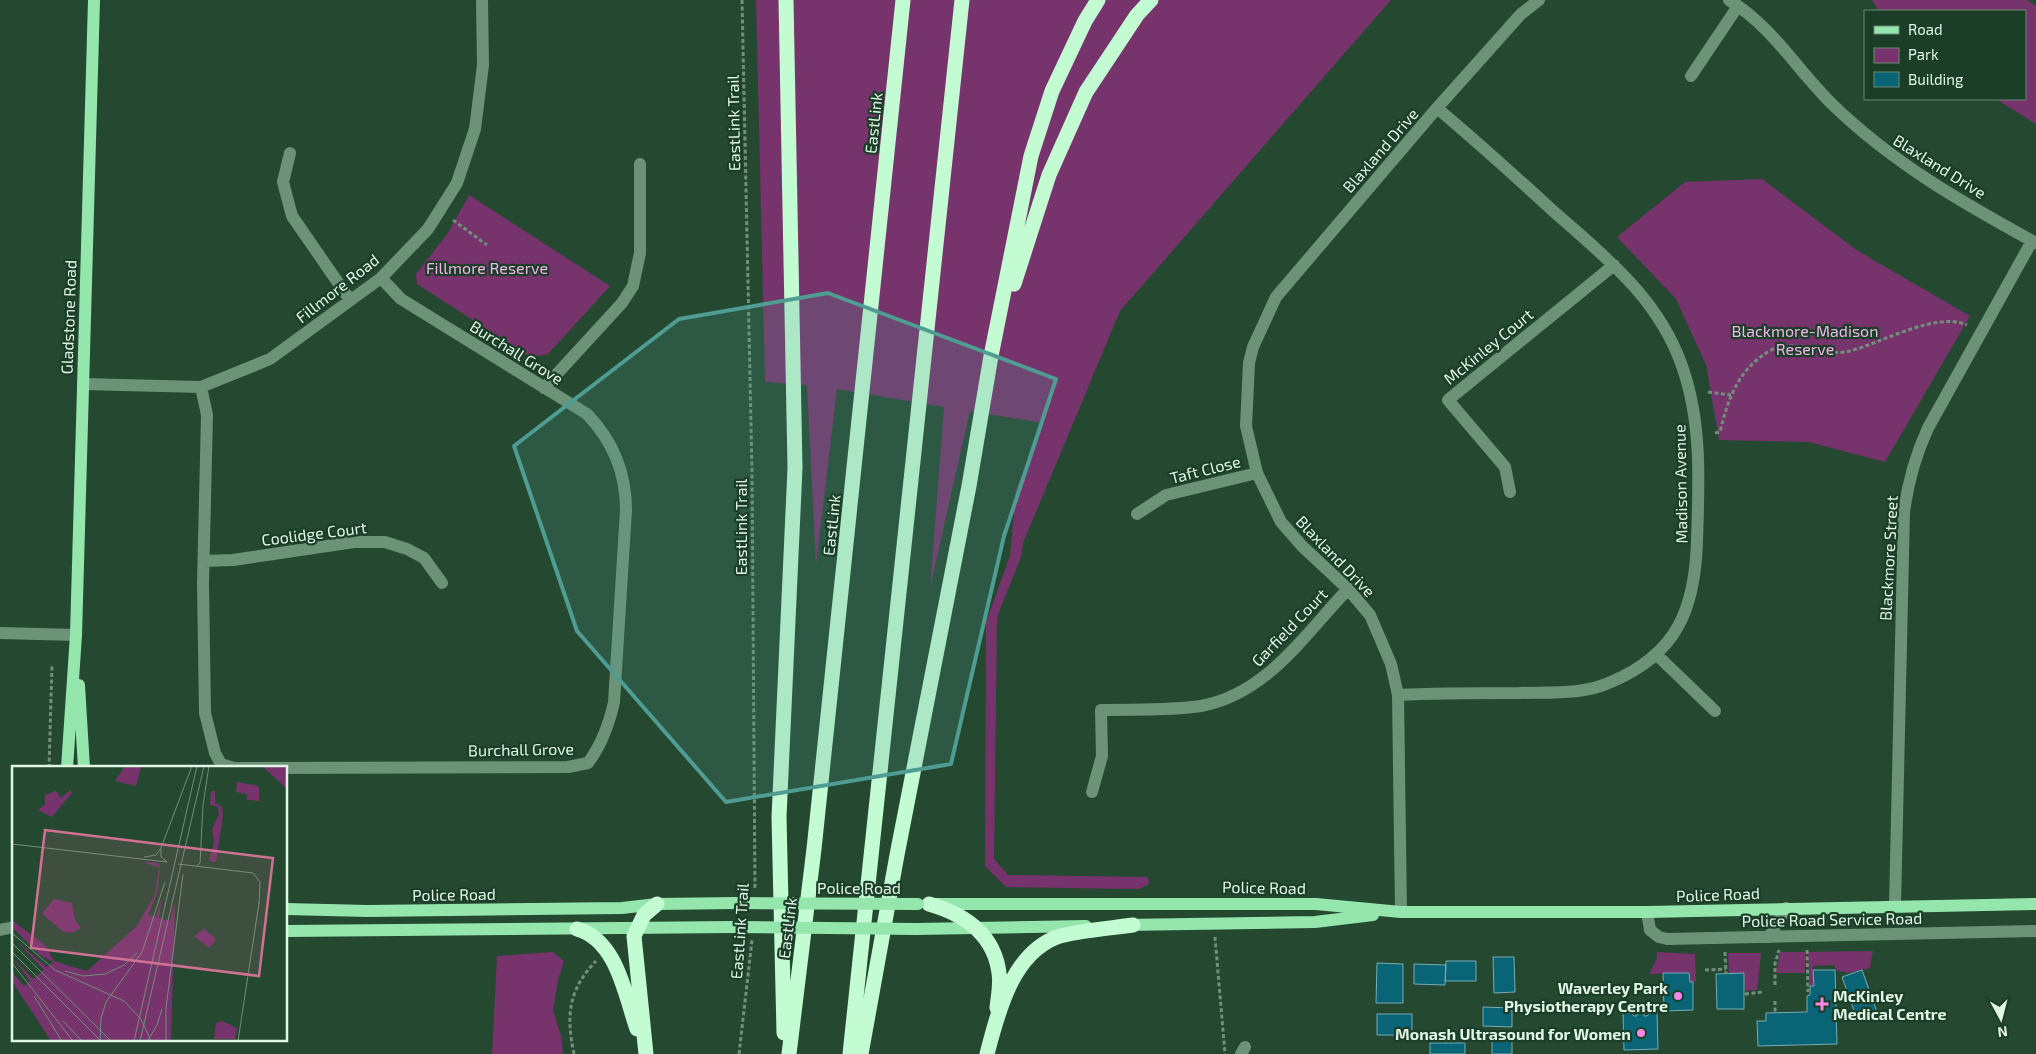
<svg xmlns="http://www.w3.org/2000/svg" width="2036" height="1054" viewBox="0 0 2036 1054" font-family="'Exo 2',sans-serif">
<rect width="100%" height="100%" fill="#254831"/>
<path fill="#76336c" d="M756 0H1391L1120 311 1023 543 1021 557 997 617 994 859 1008 875 1148 877 1149 884 1139 889 1006 887 985 866 986 622 1010 556 1016 490 1043 423 970 411 930 588 944 407 837 389 816 565 807 385 765 382Z
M1872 0H2027L2036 6V124L1996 99H2025V11H1879Z
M1762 179 1858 251 1970 316 1885 462 1809 442 1719 440 1706 365 1676 299 1617 237 1685 182Z
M469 195 610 286 548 354 530 357 417 284 416 274 448 233Z
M1873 951 1870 968 1848 973 1835 970V965L1813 966 1814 986H1810L1808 952Z
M553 952 564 961 558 980 553 1011 561 1035 563 1054H492L497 956Z
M1657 952 1695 954 1696 982H1690L1689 973 1649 974 1657 958Z
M1780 952H1805V973H1776Z
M1728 953H1761L1757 990 1745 991 1744 973 1729 974Z"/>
<path fill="#096575" stroke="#76acb8" d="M1493 957H1514L1515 992 1494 993Z
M1446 961H1476V981H1445Z
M1377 963 1403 964V1003H1376Z
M1414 964 1446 965 1445 985 1414 984Z
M1813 970H1835L1837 1044 1758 1046 1757 1021H1766V1013L1807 1012V996L1810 995V986H1814Z
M1862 970 1877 1012 1857 1019 1842 977Z
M1663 973H1689L1690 982H1693V1010L1664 1011Z
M1744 973V1009H1717L1716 974Z
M1483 1007 1512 1008V1027L1483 1026Z
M1657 1012 1658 1049 1624 1050 1623 1013H1631L1634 1016H1637V1014L1644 1013V1016H1647L1650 1013Z
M1377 1014H1412V1035H1377Z
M1492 1038 1512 1039V1054H1492Z
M1430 1043H1465V1054H1430Z"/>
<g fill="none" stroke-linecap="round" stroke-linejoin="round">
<path stroke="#728f7b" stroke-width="3" stroke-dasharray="4 2.5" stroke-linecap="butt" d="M742 0 752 472 755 889
M453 220 487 245
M1708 392 1731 395
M1715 433 1720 432C1728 398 1739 368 1771 350 1796 337 1824 358 1850 351 1881 343 1937 311 1967 325
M49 768 52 665
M1215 937 1225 1054
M1807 950 1808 992
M1725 952 1726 974
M1705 970 1726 969
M1775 985V964L1779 950
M1745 994 1763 992
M1775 1001V1013
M574 1054C566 1016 568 990 596 961
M739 1054 752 940"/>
<path stroke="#6c9377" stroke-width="12" d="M1729 0C1772 26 1798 71 1833 105 1894 164 1963 203 2036 243
M1691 76 1738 6
M290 153 283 182 292 216 350 300
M83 384 201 387 270 359 381 278 428 229 457 183 475 129 483 65 482 0
M201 387 207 415 203 584 205 713 215 753 221 764 234 768 568 767 588 763C602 744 609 725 614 702L626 510C626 472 613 441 587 414L401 299 381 278
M544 388 622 303 633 286 640 253V164
M1510 492 1505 467 1448 400 1614 265
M1137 514 1166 495 1257 473
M204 561 233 560 354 542H385L407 549 424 558 442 583
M0 633 76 635
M1658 656 1715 711
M1398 695C1438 693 1479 693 1519 693 1550 692 1583 695 1611 682 1677 654 1695 609 1697 541 1699 482 1702 422 1682 366 1658 297 1604 256 1552 210 1514 175 1476 141 1437 108
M1092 792 1102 756 1101 710C1134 709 1168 711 1201 706 1267 694 1305 634 1348 589
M1895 906 1904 512C1908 482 1915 456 1928 428L2032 241
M1401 912 1398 695 1391 664 1370 615 1348 589 1302 546 1281 522 1257 473 1246 426 1249 363 1253 347 1276 297 1437 108 1521 14 1539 0
M1647 912 1650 930 1659 937 1667 939 2036 931
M0 930 14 927
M1769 937 1786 908
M1241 1054 1245 1047"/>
<path stroke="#94e6ad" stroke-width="12" d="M79 685 84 768
M67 768 76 635 94 0
M933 904H1316L1401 912H1647L2036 904
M286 909 368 911 622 908 657 904 737 903
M1124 925 1315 922 1373 915
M916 929 1086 926
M286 931 734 927"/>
<path stroke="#c3fcd3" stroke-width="15" d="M1014 284 1049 175 1086 92 1137 15 1151 0
M929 904C964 914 994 934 999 973 1001 984 998 997 997 1008
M577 929C617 940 625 995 637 1029
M784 1033 779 817 795 468 786 0
M646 1054 634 936 644 915 657 904
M789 1054 814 849 903 0
M850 1054 962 0
M861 1054 897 855 969 486 991 356 1031 156 1052 91 1085 21 1098 0
M987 1054C998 1012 1012 954 1057 937 1075 931 1113 928 1133 925"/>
<path stroke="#94e6ad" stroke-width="12" d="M737 903 918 904
M734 927 916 929"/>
</g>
<path fill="#4e9c92" fill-opacity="0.2" stroke="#4e9c92" stroke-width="4" stroke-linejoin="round" d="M828 293 1056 379 1004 536 951 764 726 802 577 631 514 446 679 319Z"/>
<g fill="#fa87e7" stroke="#1a3e27" stroke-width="2">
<circle cx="1678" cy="996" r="5"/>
<path d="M1819.5 996.5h5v5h5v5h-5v5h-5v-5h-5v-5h5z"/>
<circle cx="1641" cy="1033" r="5"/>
</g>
<g text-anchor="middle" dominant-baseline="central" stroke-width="4.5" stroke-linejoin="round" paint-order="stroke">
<g font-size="16" fill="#e2f6e7" stroke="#1a3e27">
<text transform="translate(733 123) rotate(-91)">EastLink Trail</text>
<text transform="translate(873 123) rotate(-84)">EastLink</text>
<text transform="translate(1380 150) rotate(-49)">Blaxland Drive</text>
<text transform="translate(1940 166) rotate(32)">Blaxland Drive</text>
<text transform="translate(337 288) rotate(-38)">Fillmore Road</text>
<text transform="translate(68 317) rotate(-88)">Gladstone Road</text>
<text transform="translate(1488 346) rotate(-39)">McKinley Court</text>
<text transform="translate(517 352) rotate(32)">Burchall Grove</text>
<text transform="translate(1205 469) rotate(-14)">Taft Close</text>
<text transform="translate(1680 484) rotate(-91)">Madison Avenue</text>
<text transform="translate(831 525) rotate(-84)">EastLink</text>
<text transform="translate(740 527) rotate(-90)">EastLink Trail</text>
<text transform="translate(314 533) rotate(-7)">Coolidge Court</text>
<text transform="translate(1336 556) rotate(46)">Blaxland Drive</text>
<text transform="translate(1888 558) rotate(-87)">Blackmore Street</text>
<text transform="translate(1289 627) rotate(-46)">Garfield Court</text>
<text transform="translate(521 749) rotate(-1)">Burchall Grove</text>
<text x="859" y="887">Police Road</text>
<text transform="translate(1264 887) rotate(1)">Police Road</text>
<text transform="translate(454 894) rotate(-1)">Police Road</text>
<text transform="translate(1718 894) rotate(-2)">Police Road</text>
<text transform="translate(1832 919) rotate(-1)">Police Road Service Road</text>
<text transform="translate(787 928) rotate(-83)">EastLink</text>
<text transform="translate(739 931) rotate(-86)">EastLink Trail</text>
</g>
<g font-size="16" fill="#f4b5e8" stroke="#1a3e27">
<text x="487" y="267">Fillmore Reserve</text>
<text x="1805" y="330">Blackmore-Madison<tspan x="1805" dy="18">Reserve</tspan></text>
</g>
<g font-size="16" font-weight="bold" fill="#e2f6e7" stroke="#1a3e27" text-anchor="end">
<text x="1668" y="987">Waverley Park<tspan x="1668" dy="18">Physiotherapy Centre</tspan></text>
<text x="1833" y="995" text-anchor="start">McKinley<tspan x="1833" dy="18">Medical Centre</tspan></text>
<text x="1631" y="1033">Monash Ultrasound for Women</text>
</g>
</g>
<g transform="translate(12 766)">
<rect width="275" height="275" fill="#254831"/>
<path d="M113 0H129L124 20 103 15ZM250 0H275V23ZM225 16 247 20V35L235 34V28L224 26ZM58 24 60 27 40 51 26 44 33 38V29L44 25 49 32ZM199 25H203V37L210 41 211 49 204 96 197 95 202 77 200 63 207 48 206 41 198 39ZM130 96 146 97 148 100 145 127 136 149 144 151 150 132 147 152 158 155 163 136 159 275H39L0 215V206L12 220 18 215 0 191 21 213 32 204 5 176 35 201 41 196 29 190 0 161V154L34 180 42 195 75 205 125 160 143 128 147 101ZM42 133 60 137 63 154 69 162 60 167 52 166 30 148ZM192 163 204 173 197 182 182 170ZM210 255 225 262 223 273H202L204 257Z" fill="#76336c"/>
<path fill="none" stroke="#718e7a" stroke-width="1" d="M0 78 155 96M149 83V91L155 96M132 91 144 89 149 82 180 0M166 98 241 107 248 116 247 138M185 100 188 97 191 39 197 0M0 167 43 204 112 235 129 253 139 275M0 177 99 275M0 186 88 274M0 197 61 275M53 205 71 210 93 208 112 199 125 187M22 230 50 275M51 255 70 275M136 274 145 259 150 243M88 275 89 252 94 236 130 186 153 116M122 275 185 0M128 275 192 0M154 275V242L171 108M226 275 247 137"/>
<path fill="#cf7193" fill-opacity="0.15" stroke="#cf7193" stroke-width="2.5" d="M33 64 261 92 247 210 19 182Z"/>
<rect width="275" height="275" fill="none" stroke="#e2f6e7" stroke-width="2.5"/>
</g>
<rect x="1864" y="10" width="162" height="90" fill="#1a3e27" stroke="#6a8874"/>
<rect x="1874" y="26" width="25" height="8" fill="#94e6ad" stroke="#6a8874"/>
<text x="1908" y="35" font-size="15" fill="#e2f6e7">Road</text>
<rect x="1874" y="48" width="25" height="15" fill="#76336c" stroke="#6a8874"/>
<text x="1908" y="60" font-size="15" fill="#e2f6e7">Park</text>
<rect x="1874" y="72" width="25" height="15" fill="#096575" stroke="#6a8874"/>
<text x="1908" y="85" font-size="15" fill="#e2f6e7">Building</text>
<g transform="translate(2001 1019) rotate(173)" stroke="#1a3e27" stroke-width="4" paint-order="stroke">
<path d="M0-4L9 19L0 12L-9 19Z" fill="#e2f6e7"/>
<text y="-8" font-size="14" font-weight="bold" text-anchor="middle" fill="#e2f6e7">N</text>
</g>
</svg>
